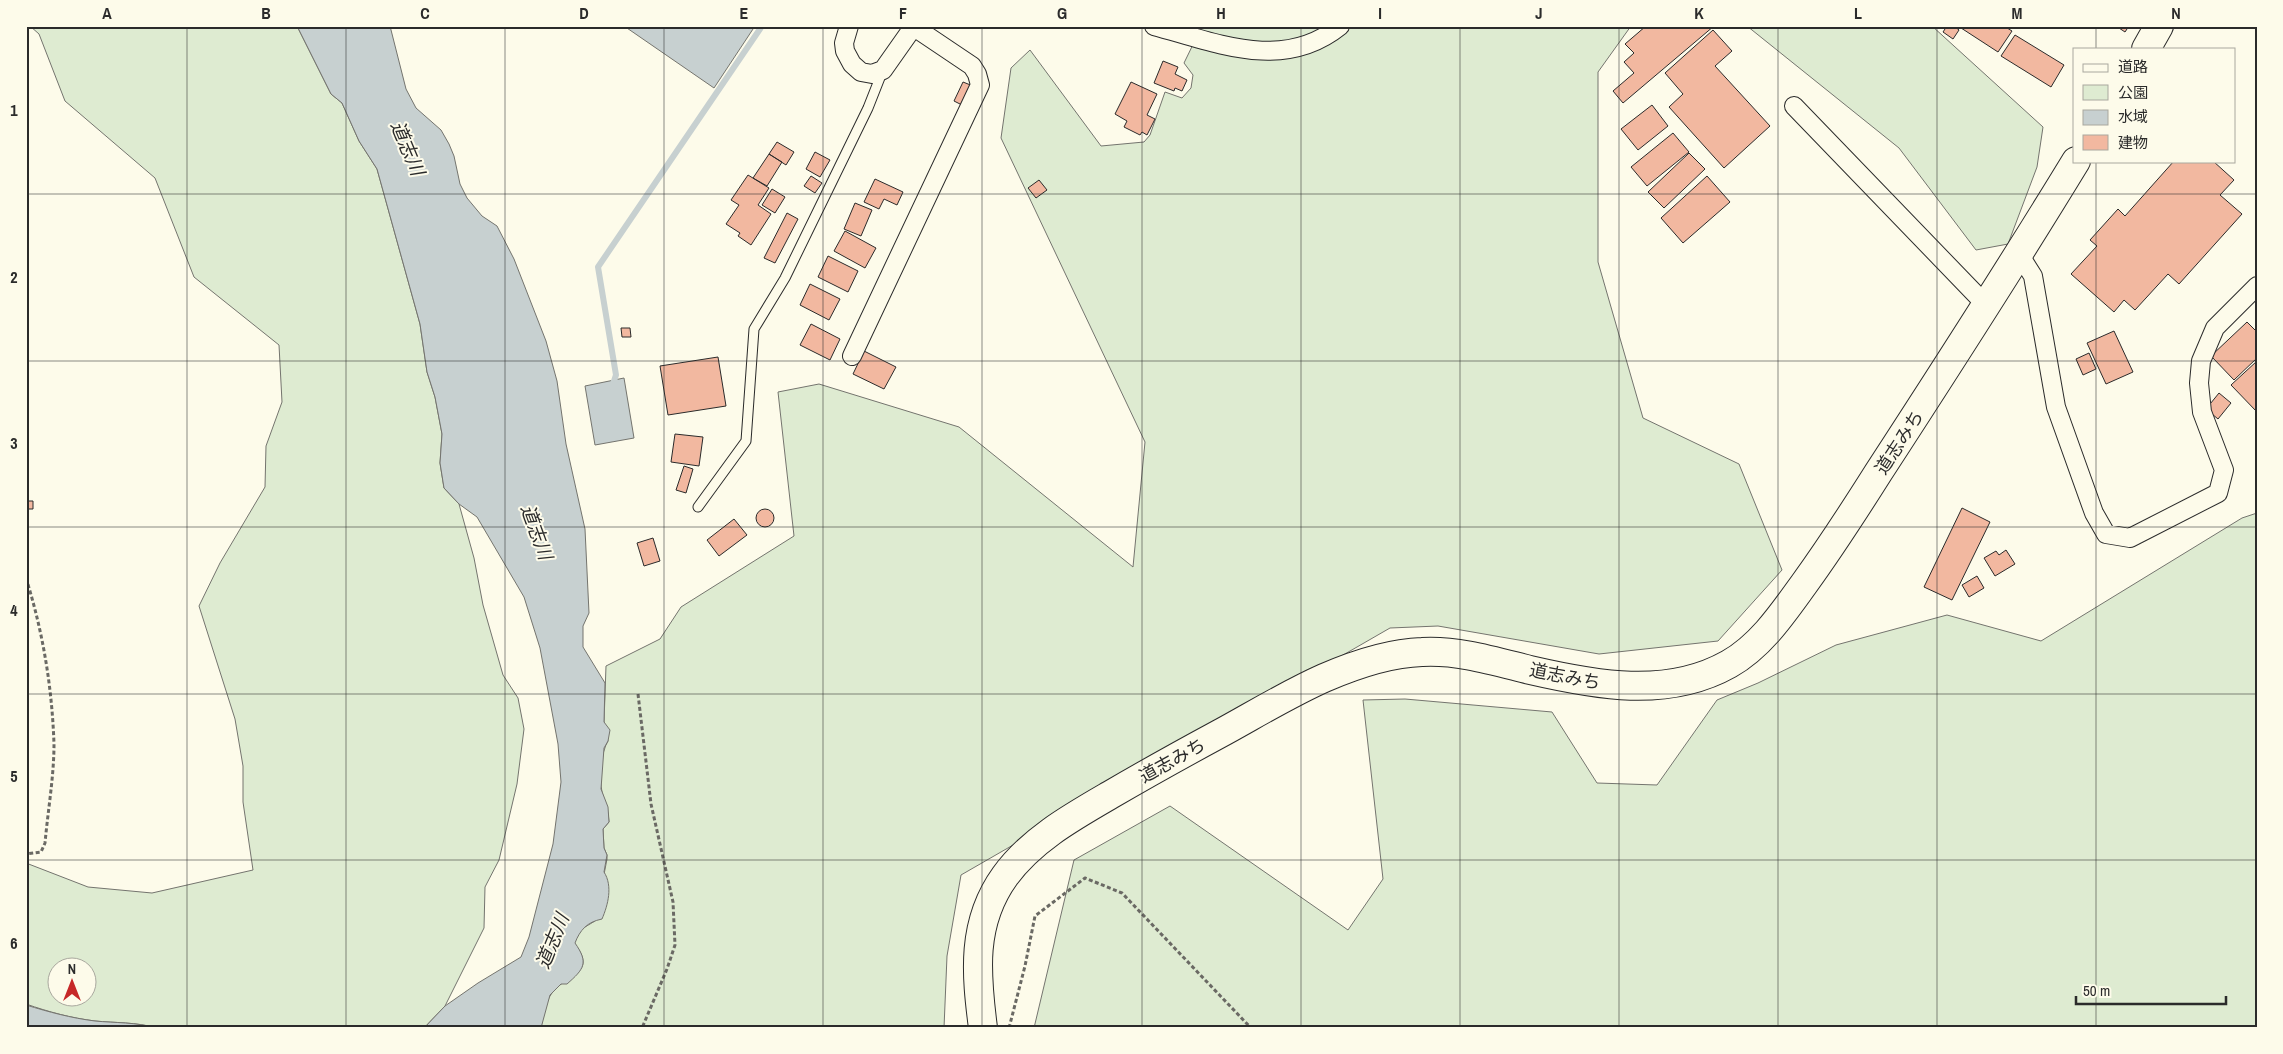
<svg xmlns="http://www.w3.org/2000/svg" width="2283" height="1054" viewBox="0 0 2283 1054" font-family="'Archivo Narrow','Noto Sans JP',sans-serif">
<rect width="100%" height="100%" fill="#fdfbea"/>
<path fill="#deebd1" stroke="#74746e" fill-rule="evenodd" d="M30 26H297L331 94 342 103 359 141 377 169 420 324 427 372 435 397 442 434 440 463 444 488 459 504 474 558 483 605 503 675 518 698 524 729 517 784 499 860 485 887 484 928 445 1006 424 1028H157C136 1022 115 1023 95 1021 71 1018 49 1012 26 1004V863L88 887 152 893 253 870 243 802V766L235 719 199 606 220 563 265 487 266 446 282 402 279 345 194 277 155 178 65 101 39 34ZM58 966H88V996H58Z
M1202 26H1631L1598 72V262L1643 418 1739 464 1782 570 1718 641 1599 654 1438 626 1390 628 961 875 947 956 944 1028H541C543 1017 545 1002 552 993 566 974 599 974 574 943L580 930 595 921 607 859V855L604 848 603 829 609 822C608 808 605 805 602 792 599 778 601 752 608 741L604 722 606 666 660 639 681 607 794 536 778 392 819 384 959 427 1133 567 1145 442 1001 138 1011 68 1030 50 1101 146 1144 142 1150 135 1165 92 1182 98 1191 88 1193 75 1184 63Z
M1747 26H1932L2043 127 2037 167 2008 244 1976 250 1899 148Z
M2257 513V1028H1034L1074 860 1170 806 1348 930 1383 879 1363 700 1405 699 1552 712 1597 783 1657 785 1717 700 1758 683 1836 645 1947 615 2041 641 2242 518Z"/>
<path fill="#c7d0d0" stroke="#74746e" d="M297 26H390L406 89 416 108 441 130 449 144 454 156 460 184 467 198 482 216 497 226 514 259 546 341 557 381 566 444 585 529 589 613 583 626V647L605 683 604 722 610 730 608 741 604 748 601 789 608 807 609 822 603 829 604 848 607 855 604 872C613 886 608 905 602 919 587 922 580 930 575 943 589 963 584 969 567 984H561L550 995 541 1028H424L445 1006 478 983 521 957 529 937 553 844 561 782 558 744 540 648 524 597 477 517 459 504 444 488 440 463 442 434 435 397 427 372 420 324 377 169 359 141 342 103 331 94Z
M624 26H755L714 88Z
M624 378 634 438 595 445 585 386Z
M26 1005C49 1012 71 1018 95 1021 115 1023 136 1022 156 1028H26Z"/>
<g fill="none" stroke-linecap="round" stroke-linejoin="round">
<path stroke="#c7d0d0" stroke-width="6" d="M612 387 616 375 598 267 762 26"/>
</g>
<path fill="#f2b8a0" stroke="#2b2b2b" d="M1646 26H1714L1623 103 1613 91 1634 73 1624 62 1634 53 1625 44Z
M1947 26H1954L1959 30 1953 39 1943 32Z
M1958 26H2004L2012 31 1998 52Z
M2116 26H2129L2125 32Z
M1713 30 1732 51 1715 66 1770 126 1724 168 1669 107 1683 94 1665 73Z
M2015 35 2064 65 2051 87 2001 56Z
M1163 61 1178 67 1175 74 1187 80 1182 91 1175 88 1174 91 1154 83Z
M963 82 973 86 964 106 954 101Z
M1131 82 1157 94 1147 115 1155 119 1147 135 1142 132 1140 135 1124 127 1127 121 1115 114Z
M1652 105 1668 126 1638 150 1621 129Z
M1673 133 1689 152 1647 186 1631 167Z
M777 142 794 152 786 165 769 154Z
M815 152 830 160 820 177 806 169Z
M1689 153 1705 169 1664 208 1648 192Z
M769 154 782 162 767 186 753 178Z
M2174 161H2213L2234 180 2220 195 2242 214 2179 284 2168 274 2135 310 2124 300 2114 312 2071 274 2097 246 2090 240 2118 209 2125 216Z
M748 175 769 188 758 205 771 214 751 245 738 236 740 233 726 224 739 205 731 200Z
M811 176 822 183 815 193 804 186Z
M1707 176 1730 202 1683 243 1661 218Z
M875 179 903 192 897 205 884 199 879 209 864 202Z
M1039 180 1047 190 1036 198 1028 188Z
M772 189 785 197 775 213 762 205Z
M855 203 872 210 861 236 844 229Z
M787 213 798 219 775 263 764 258Z
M845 231 876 248 865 268 834 251Z
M828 256 858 271 848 292 818 277Z
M810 284 840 299 829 320 800 305Z
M2247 322 2257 332V358L2234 380 2211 356Z
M811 324 840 339 830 360 800 345Z
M621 328H630L631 337H622Z
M2114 331 2133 372 2106 384 2087 343Z
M864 351 896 367 884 389 853 374Z
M2089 353 2096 369 2083 375 2076 359Z
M718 357 726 406 668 415 660 366Z
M2257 361V412L2231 385Z
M2219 393 2231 403 2218 419 2206 409Z
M675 434 703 437 699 466 671 462Z
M684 466 693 469 686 493 676 490Z
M26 501H33V509H26Z
M1962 508 1990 522 1952 600 1924 587Z
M756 518a9 9 0 1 1 18 0a9 9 0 1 1-18 0Z
M734 519 747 535 719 556 707 540Z
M653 538 660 561 644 566 637 543Z
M2006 550 2015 564 1995 576 1984 558 1996 551 1999 555Z
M1977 576 1984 588 1969 597 1962 585Z"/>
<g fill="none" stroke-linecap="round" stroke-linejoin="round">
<g stroke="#2b2b2b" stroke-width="11">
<path id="service" d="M698 507 746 441 754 329 785 278 868 108 883 70"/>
</g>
<g stroke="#2b2b2b" stroke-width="20">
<path id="minor" d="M849 26 844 43 845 51 852 64 861 72 872 74 883 70 914 26
M1154 26C1217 43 1283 72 1340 26
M1794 106 1987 306
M2019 254 2033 276 2056 407 2094 513 2106 534 2130 538 2218 493 2224 470 2202 412 2199 383 2201 361 2215 328 2257 286
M852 356 980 85 977 74 972 66 914 27"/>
</g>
<g stroke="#2b2b2b" stroke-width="30">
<path id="trunk" d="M2146 49 2159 26
M983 1028C976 974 971 923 1005 876 1031 840 1072 817 1110 795 1146 774 1182 754 1219 734 1254 715 1288 694 1324 678 1354 665 1388 653 1422 652 1459 650 1494 661 1530 670 1595 685 1667 699 1729 664 1761 646 1783 613 1804 584 1830 548 1854 511 1878 473 1945 370 2012 266 2076 161"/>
</g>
<path stroke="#6a6964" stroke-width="3" stroke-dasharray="4 2.5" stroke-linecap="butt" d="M26 578C43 632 52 687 54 744 54 776 48 810 45 843L41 852 26 854
M638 694 651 804 673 902 675 945 667 969 642 1028
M1009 1028 1025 966 1035 916 1085 878 1122 893 1251 1028"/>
<use href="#service" stroke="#fdfbea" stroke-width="9"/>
<use href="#minor" stroke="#fdfbea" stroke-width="18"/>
<use href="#trunk" stroke="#fdfbea" stroke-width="28"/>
</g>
<path fill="none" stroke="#2b2b2b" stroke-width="1" stroke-opacity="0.55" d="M187 26V1028M346 26V1028M505 26V1028M664 26V1028M823 26V1028M982 26V1028M1142 26V1028M1301 26V1028M1460 26V1028M1619 26V1028M1778 26V1028M1937 26V1028M2096 26V49M2096 161V1028M26 194H2257M26 361H2257M26 527H2257M26 694H2257M26 860H2257"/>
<g text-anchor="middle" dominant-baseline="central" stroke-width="4" stroke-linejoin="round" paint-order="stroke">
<g font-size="18" fill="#2b2b2b" stroke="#fdfbea">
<text transform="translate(1899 442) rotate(-57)">道志みち</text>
<text transform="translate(1565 676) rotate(11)">道志みち</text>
<text transform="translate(1172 760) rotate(-29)">道志みち</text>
</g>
<g font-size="19" font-style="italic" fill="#2b2b2b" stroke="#fdfbea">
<text transform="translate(408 148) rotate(67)">道志川</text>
<text transform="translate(537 532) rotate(70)">道志川</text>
<text transform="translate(552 941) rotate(-68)">道志川</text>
</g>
</g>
<rect width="2283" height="1054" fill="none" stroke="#fdfbea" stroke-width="55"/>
<rect x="2073" y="48" width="162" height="115" fill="#fdfbea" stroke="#a9a89e"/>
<rect x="2083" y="64" width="25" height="8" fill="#fdfbea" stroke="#a9a89e"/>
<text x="2118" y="72" font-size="15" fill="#2b2b2b">道路</text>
<rect x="2083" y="85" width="25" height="15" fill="#deebd1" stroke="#a9a89e"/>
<text x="2118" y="98" font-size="15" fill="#2b2b2b">公園</text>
<rect x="2083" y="110" width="25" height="15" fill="#c7d0d0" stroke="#a9a89e"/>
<text x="2118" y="122" font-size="15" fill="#2b2b2b">水域</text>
<rect x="2083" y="135" width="25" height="15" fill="#f2b8a0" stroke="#a9a89e"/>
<text x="2118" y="148" font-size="15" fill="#2b2b2b">建物</text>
<g transform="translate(72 982)"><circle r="24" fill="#fdfbea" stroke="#a9a89e"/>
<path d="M0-4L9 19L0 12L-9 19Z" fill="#c62828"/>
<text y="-8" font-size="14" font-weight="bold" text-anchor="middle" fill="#2b2b2b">N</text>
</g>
<path d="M2076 996v8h150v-8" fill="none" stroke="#2b2b2b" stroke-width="2.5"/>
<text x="2083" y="996" font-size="15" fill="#2b2b2b" stroke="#fdfbea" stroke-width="4" paint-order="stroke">50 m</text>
<rect x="28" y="28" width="2228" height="998" fill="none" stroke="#2b2b2b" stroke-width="2"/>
<g font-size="16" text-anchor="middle" font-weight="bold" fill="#2b2b2b">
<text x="107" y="19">A</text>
<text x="266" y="19">B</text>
<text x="425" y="19">C</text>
<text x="584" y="19">D</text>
<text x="744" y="19">E</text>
<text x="903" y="19">F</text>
<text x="1062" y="19">G</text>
<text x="1221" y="19">H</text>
<text x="1380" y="19">I</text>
<text x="1539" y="19">J</text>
<text x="1699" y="19">K</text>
<text x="1858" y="19">L</text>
<text x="2017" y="19">M</text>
<text x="2176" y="19">N</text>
<text x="14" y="116">1</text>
<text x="14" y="283">2</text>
<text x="14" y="449">3</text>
<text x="14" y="616">4</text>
<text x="14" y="782">5</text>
<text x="14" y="949">6</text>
</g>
</svg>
